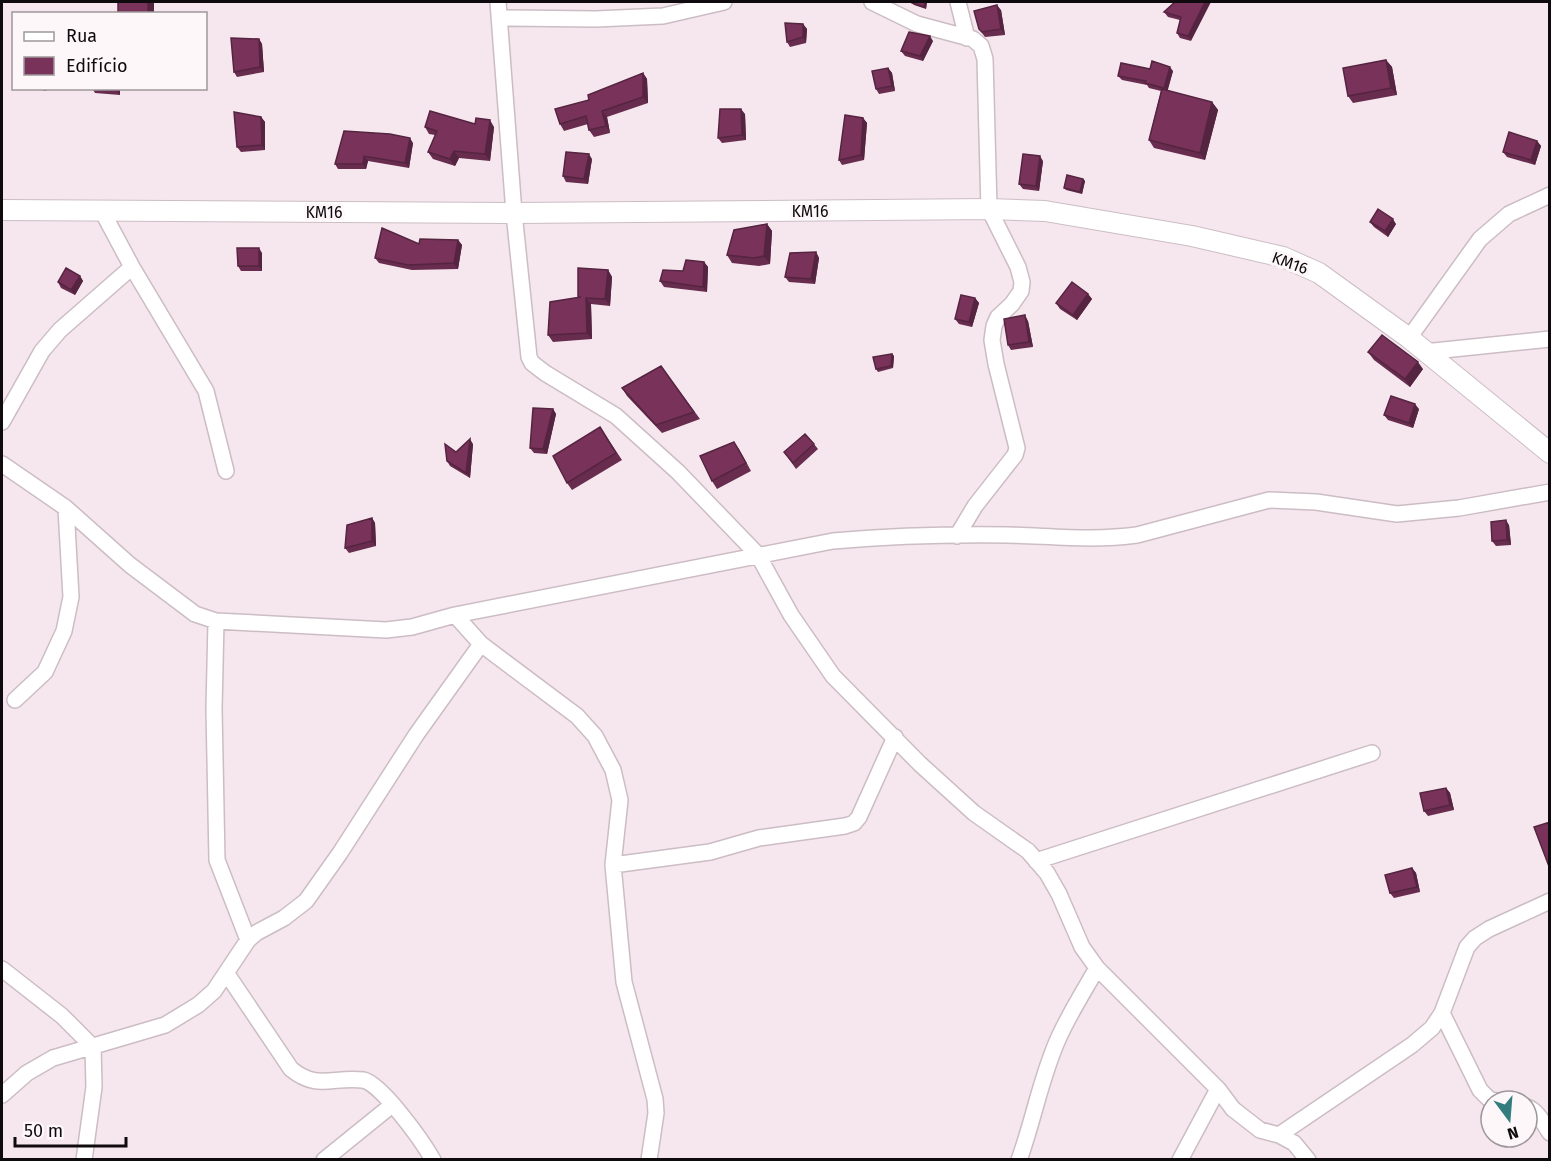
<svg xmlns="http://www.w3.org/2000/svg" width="1551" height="1161" viewBox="0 0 1551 1161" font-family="'Fira Sans',sans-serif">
<rect width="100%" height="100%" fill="#f6e7ee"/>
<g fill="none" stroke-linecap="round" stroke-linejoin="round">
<g stroke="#ccbdc4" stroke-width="18">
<path id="street" d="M498 2 514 213 529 357 532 363 545 373 616 416 678 472 758 555 791 615 833 676 920 764 974 813 1028 851 1047 873 1059 894 1082 947 1097 968 1218 1089 1233 1109 1260 1130 1279 1135 1294 1143 1308 1160
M872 2 917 24 973 39 981 46 985 59 989 209 1018 267 1022 282 1021 291 1012 304 998 317 994 326 992 340 996 364 1017 448 1015 455 975 506 957 536
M958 2 967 38
M500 18 596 19 663 16 724 2
M132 267 206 391 226 471
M1409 338 1480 239 1509 214 1550 195
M1424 352 1550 339
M2 422 42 351 60 330 132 267 102 211
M2 464 66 508 130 565 195 614 216 621 386 630 412 627 455 615 833 541C891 536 950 534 1008 535 1051 536 1094 541 1137 535L1269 500 1316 502 1397 514 1459 508 1550 492
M455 615 481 644 577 716 595 736 613 770 620 800 613 865 624 982 655 1099 656 1113 649 1160
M216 621 214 709 217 860 248 940
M15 700 45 672 64 631 71 597 66 508
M1036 861 1372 753
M613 865 710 852 759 838 845 826 854 823 859 817 895 737
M2 969 62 1016 93 1047 94 1087 84 1160
M227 974 291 1069C318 1091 333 1076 363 1080 381 1083 423 1142 433 1160
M1442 1013 1480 1090 1490 1100 1497 1101
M2 1095 27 1073 53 1058 165 1025 198 1005 214 991 248 940 256 933 284 918 306 901 340 853 416 735 481 644
M1527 1107C1538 1111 1543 1123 1550 1133
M1279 1135 1412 1045 1432 1028 1442 1013 1467 947 1475 938 1489 929 1550 901
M324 1160 392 1105
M1019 1160C1034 1119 1041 1076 1059 1037 1070 1013 1084 991 1097 968
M1180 1160 1218 1089"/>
</g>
<g stroke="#ccbdc4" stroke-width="22">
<path id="secondary" d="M2 210 514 213 989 209 1045 211 1192 236 1283 257 1319 273 1409 338 1550 453"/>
</g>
<use href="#street" stroke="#fff" stroke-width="15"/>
<use href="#secondary" stroke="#fff" stroke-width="20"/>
</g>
<path fill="#682c4e" d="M927 2 926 9 914 5 912 3Z
M1175 2 1191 41 1180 38 1177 33 1180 20 1168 17 1164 12Z
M1001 10 1005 35 985 37 979 29Z
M803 24 807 29 806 43 790 47 787 42Z
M259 39 262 44 264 72 237 77 234 72Z
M933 41 923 61 905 56 901 51Z
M1386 60 1392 67 1397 95 1353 103 1348 96Z
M888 68 892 73 895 91 879 94 876 89Z
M1150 69 1173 71 1167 91 1212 102 1218 110 1205 160 1154 148 1149 140 1161 91 1149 88 1147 85 1122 80 1118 76Z
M643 73 647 79 648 103 607 117 610 133 594 137 589 130 588 124 564 131 560 124 589 100Z
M34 88H47L46 91Z
M92 88H120V95L95 93Z
M745 114 746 140 722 143 718 138Z
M261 117 265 122V150L241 152 237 147Z
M863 118 867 123 864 160 842 165 839 160Z
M475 124 494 127 490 161 459 158 455 166 433 159 428 152 435 135 429 134 425 127Z
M1537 141 1541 146 1535 165 1507 157 1503 152Z
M413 143 409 168 368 161 366 169H338L335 164Z
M592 159 588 184 566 182 563 176Z
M1043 161 1039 191 1023 189 1019 184Z
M1083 179 1085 181 1082 194 1066 190 1064 188Z
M1370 222 1396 224 1388 237 1374 227Z
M767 224 772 231 770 264 759 266 732 263 727 255Z
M458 240 462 245 458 269 412 270 379 263 375 258 419 244Z
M816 252 819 258 815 284 789 282 785 277Z
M262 253V271H241L238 266Z
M704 262 708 267 707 292 664 287 660 281Z
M608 270 612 277 610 306 591 304 592 339 553 342 548 335 578 298Z
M80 276 83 281 75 295 61 288 58 282Z
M1088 294 1092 299 1077 320 1060 309 1056 303Z
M975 298 979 303 972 327 959 324 955 319Z
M1028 321 1033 347 1011 350 1008 345Z
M1368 352 1423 369 1410 387 1374 360Z
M892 354 894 356 893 368 878 372 876 369Z
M661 366 700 419 662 433 627 396 622 388Z
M553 409 556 414 547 454 534 453 530 448Z
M1419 409 1413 428 1388 420 1384 415Z
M600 427 622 460 572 490 567 483Z
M734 442 751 471 717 489 712 481Z
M473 444 470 478 450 466 447 461 456 452Z
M814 444 818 449 796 469 784 452Z
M372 518 375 523 376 546 349 553 345 548Z
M1509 525 1511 545 1496 546 1492 541Z
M1446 788 1450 793 1454 810 1428 816 1424 811Z
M1412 868 1416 873 1420 892 1394 898 1390 893Z"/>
<path fill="#552440" d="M148 2H154V14H148Z
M925 2H927L926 9 924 7Z
M1205 2H1211L1191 41 1188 36Z
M997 5 1001 10 1005 35 1001 29Z
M803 24 807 29 806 43 803 37Z
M930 36 933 41 923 61 920 56Z
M259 39 262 44 264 72 260 67Z
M1386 60 1392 67 1397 95 1391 88Z
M1170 67 1173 71 1167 93 1164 88Z
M888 68 892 73 895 91 892 86Z
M643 73 647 79 648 103 643 97Z
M116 88H120V95L116 90Z
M1212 102 1218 110 1205 160 1200 153Z
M741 109 745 114 746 140 742 135Z
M602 111 607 117 610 133 606 126Z
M261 117 265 122V150L262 145Z
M863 118 867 123 864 160 861 155Z
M490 120 494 127 490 161 485 154Z
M410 138 413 143 409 168 405 163Z
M1537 141 1541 146 1535 165 1531 160Z
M454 151 459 158 455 166 450 159Z
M589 154 592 159 588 184 584 179Z
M364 156 368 161 366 169 363 164Z
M1040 156 1043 161 1039 191 1036 186Z
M1083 179 1085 181 1082 194 1080 192Z
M1393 219 1396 224 1388 237 1385 231Z
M767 224 772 231 770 264 764 256Z
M458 240 462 245 458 269 454 263Z
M259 248 262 253V271L259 266Z
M816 252 819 258 815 284 811 279Z
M704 262 708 267 707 292 703 287Z
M608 270 612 277 610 306 605 299Z
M80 276 83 281 75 295 71 290Z
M1088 294 1092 299 1077 320 1073 315Z
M586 298 591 304 592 339 587 333Z
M975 298 979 303 972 327 969 322Z
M1025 315 1028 321 1033 347 1029 342Z
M892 354 894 356 893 368 891 366Z
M1418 362 1423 369 1410 387 1405 379Z
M1415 404 1419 409 1413 428 1409 423Z
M553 409 556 414 547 454 543 449Z
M470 439 473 444 470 478 466 473Z
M734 442 739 449 751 471 746 463Z
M372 518 375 523 376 546 372 541Z
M1506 520 1509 525 1511 545 1507 540Z
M1446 788 1450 793 1454 810 1450 805Z
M1412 868 1416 873 1420 892 1417 887Z"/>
<path fill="#79335b" stroke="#552440" stroke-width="1.5" d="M118 2H148V14H118Z
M1175 2H1205L1188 36 1177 33 1181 17 1164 12Z
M912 3V2H925L924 7Z
M997 5 1001 29 982 32 979 29 974 11Z
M785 23 803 24V37L787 42Z
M909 32 930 36 920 56 901 51Z
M231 38 259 39 260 67 234 72Z
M1386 60 1391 88 1348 96 1343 68Z
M1152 61 1170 67 1164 88 1145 83 1146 81 1118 76 1121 63 1150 69Z
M888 68 892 86 876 89 872 71Z
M643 73V97L602 111 606 126 589 130 586 116 560 124 555 109 589 100 588 95Z
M98 88H116V90Z
M1162 89 1212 102 1200 153 1149 140Z
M720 109H741L742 135 718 138Z
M430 111 475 124 476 118 490 120 485 154 454 151 450 159 428 152 437 131 425 127Z
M234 112 261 117 262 145 237 147Z
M845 115 863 118 861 155 839 160Z
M344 131 390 134 410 138 405 163 364 156 363 164H335Z
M1509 132 1537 141 1531 160 1503 152Z
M566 152 589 154 584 179 563 176Z
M1023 154 1040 156 1036 186 1019 184Z
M1067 175 1083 179 1080 192 1064 188Z
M1378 209 1393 219 1385 231 1370 222Z
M767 224 764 256 754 258 727 255 734 230Z
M382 228 419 244 420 239 458 240 454 263 408 265 375 258Z
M237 248H259V266H238Z
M816 252 811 279 785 277 790 253Z
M686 260 704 262 703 287 660 281 663 270 683 271Z
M66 268 80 276 71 290 58 282Z
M578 268 608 270 605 299 586 298 587 333 548 335 550 302 581 297H578Z
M1072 282 1088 294 1073 315 1056 303Z
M961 295 975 298 969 322 955 319Z
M1025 315 1029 342 1008 345 1004 319Z
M1382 335 1418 362 1405 379 1368 352Z
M892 354 891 366 876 369 873 357Z
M661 366 694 412 656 425 622 388Z
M1391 396 1415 404 1409 423 1384 415Z
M533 408 553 409 543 449 530 448Z
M600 427 616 453 567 483 553 456Z
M805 434 814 444 793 463 784 452Z
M470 439 466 473 447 461 445 444 456 452Z
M734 442 746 463 712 481 700 456Z
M372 518V541L345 548 347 525Z
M1506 520 1507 540 1492 541 1491 522Z
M1446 788 1450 805 1424 811 1420 793Z
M1550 822V869L1534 827Z
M1412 868 1417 887 1390 893 1385 875Z"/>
<g text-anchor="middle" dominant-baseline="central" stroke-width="6" stroke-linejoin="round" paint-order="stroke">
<g font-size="16" fill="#0f0a0d" stroke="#fdf7fa">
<text x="810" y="211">KM16</text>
<text x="324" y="212">KM16</text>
<text transform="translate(1290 263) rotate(20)">KM16</text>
</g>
</g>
<rect width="1551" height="1161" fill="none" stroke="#0f0a0d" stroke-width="6"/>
<rect x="12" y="12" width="195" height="78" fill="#fdf7fa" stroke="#9e989b" stroke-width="1.5"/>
<rect x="24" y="32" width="30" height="9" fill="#ffffff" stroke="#9e989b" stroke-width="1.5"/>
<text x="66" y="42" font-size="18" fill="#0f0a0d">Rua</text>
<rect x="24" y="57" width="30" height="18" fill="#79335b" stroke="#9e989b" stroke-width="1.5"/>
<text x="66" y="72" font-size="18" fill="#0f0a0d">Edifício</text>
<g transform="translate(1509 1119) rotate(164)"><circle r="28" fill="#fdf7fa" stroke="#9e989b" stroke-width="1.5"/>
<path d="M0-4.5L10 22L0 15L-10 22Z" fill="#347d7f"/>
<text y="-9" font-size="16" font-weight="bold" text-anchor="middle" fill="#0f0a0d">N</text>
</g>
<path d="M15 1137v9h111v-9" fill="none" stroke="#0f0a0d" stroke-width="3"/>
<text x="24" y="1137" font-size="18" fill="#0f0a0d" stroke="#fdf7fa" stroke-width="4.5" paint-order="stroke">50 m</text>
</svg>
